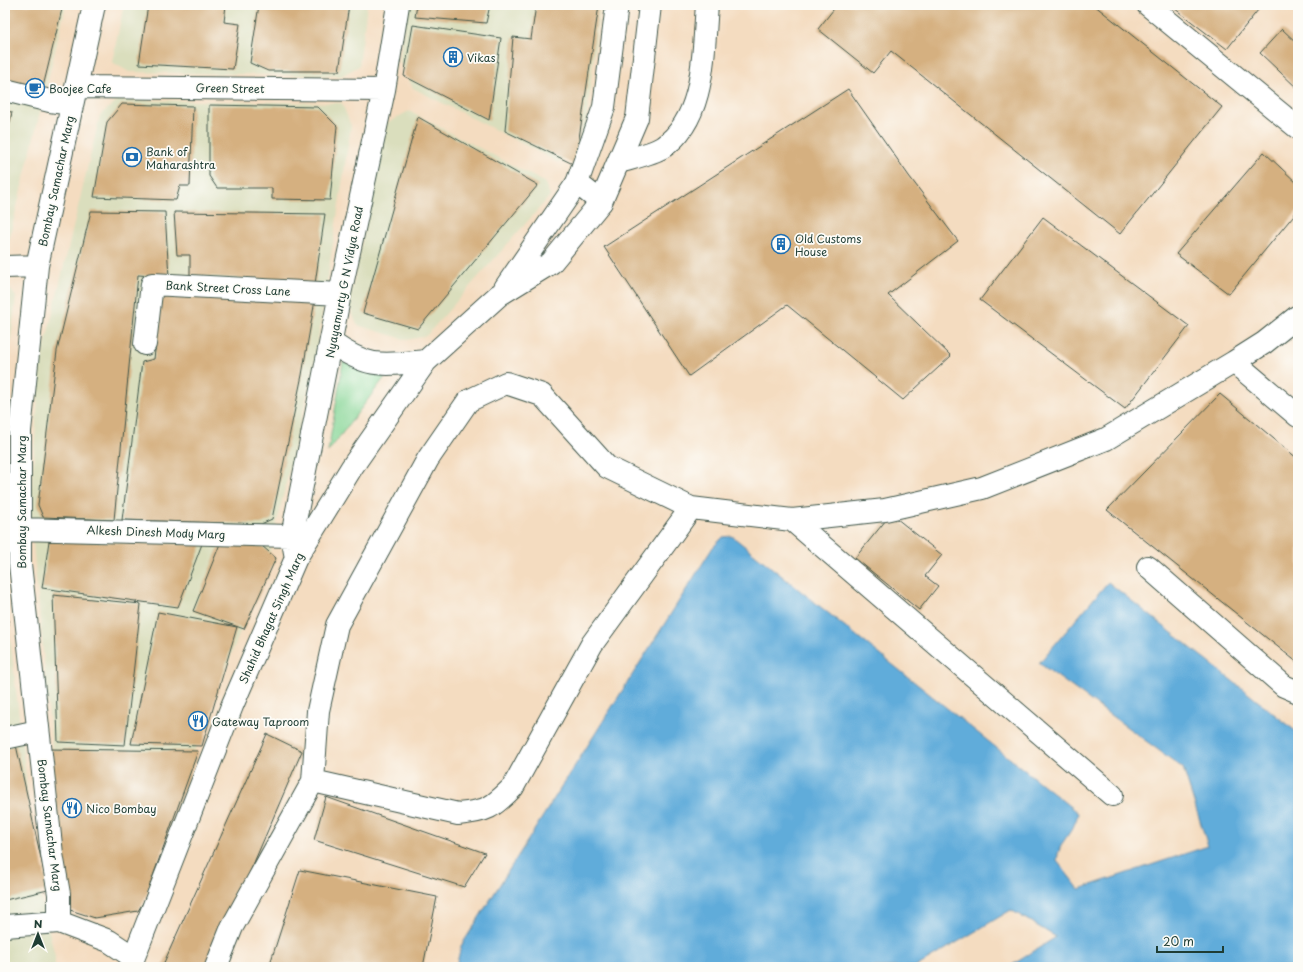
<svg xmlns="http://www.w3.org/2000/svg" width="1303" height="972" viewBox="0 0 1303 972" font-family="'Playpen Sans',sans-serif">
<rect width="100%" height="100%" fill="#fdfcf7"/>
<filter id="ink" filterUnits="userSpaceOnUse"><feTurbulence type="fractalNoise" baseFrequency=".025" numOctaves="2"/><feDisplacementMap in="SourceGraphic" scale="8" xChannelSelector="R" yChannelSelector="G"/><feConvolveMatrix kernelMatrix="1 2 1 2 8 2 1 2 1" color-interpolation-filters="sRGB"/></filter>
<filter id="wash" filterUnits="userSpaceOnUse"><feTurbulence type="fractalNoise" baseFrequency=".012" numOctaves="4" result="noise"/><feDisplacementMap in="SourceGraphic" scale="16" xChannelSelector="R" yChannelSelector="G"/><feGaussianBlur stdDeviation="0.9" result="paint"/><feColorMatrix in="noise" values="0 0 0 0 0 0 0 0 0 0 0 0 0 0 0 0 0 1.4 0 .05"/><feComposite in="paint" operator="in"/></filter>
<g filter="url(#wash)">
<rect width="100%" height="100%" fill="#f4dcc0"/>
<path fill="#dadebd" d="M5 5H66L7 248H5Z
M124 5H367L359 66 341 76 129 72 112 62Z
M408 5H600L582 156 558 162 413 88 399 60Z
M118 100 342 103 351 126 315 360 269 556 138 898 66 899 30 511 40 366 100 115Z
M409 111 546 183 550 196 426 336 407 340 357 325 349 304 387 123Z
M5 282 16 297 5 391Z
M5 591 38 886 55 956V967H5Z"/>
<path fill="#85d595" stroke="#528964" d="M343 362 385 377 328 452Z"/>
<path fill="#61acda" stroke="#407487" d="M732 536 1078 813C1075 833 1058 840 1057 861L1079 889 1208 846 1183 768 1039 663 1108 582 1298 733V967H1009L1056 937 1011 910 916 967H456L461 946 713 547 723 537Z"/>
<g id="blocks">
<path fill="#d5b080" d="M5 5H63L42 91 5 82Z
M148 5H226L224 22 240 24 233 69 139 64Z
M259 5H349L339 71H268L250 63Z
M417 5H490L486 23 415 17Z
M536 5H599L575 165 505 131 513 37 531 39Z
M837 5H1094L1222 107 1120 234 891 51 873 73 818 29Z
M1170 5H1262L1227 49Z
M413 25 501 38 489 120 404 76Z
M1282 29 1298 44V89L1260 53Z
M848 89 909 176 958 241 888 295 951 356 903 400 787 305 689 376 604 247Z
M122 104 193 106 190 186H180L176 200 94 197 107 122Z
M209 105 318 107 337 126 330 200 272 199V188H217L209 176Z
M5 111 12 112 6 141H5Z
M418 117 538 185 418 329 363 313Z
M1264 152 1298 184V210L1229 294 1176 254Z
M91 211 165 212 169 277 138 275 114 520 43 517 38 505 57 351Z
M174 212 325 214 315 284 190 275V255H177Z
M1043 217 1189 326 1125 409 980 300Z
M162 292 315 300 302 375 272 519 261 524 122 520 142 362 154 359Z
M1220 394 1298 459V663L1107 510Z
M891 514 942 555 925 576 938 586 919 610 855 558Z
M49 541 202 544 178 607 42 588Z
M220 544 262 546 276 558 244 629 193 611Z
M53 595 141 604 125 745 58 742Z
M5 606 9 625 5 628Z
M158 612 237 627 202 746 131 744Z
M267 734 302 751 209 967H162Z
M16 745 48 890 5 900V748Z
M48 749 198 751 144 901 138 911 95 918 70 910Z
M326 797 485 853 464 887 314 840Z
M300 870 437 897 423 967H269Z"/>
</g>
</g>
<g filter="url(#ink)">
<use href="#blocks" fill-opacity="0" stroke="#3f5549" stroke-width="1"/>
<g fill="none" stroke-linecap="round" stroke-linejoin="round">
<g stroke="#3f5549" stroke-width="24">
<path id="minor" d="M1148 5 1298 128
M77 87 384 90
M5 90 50 101 72 104
M619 162C632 158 652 154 663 147 706 118 703 51 707 5
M577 183 601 202
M5 267 37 266
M145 344 152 284 340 294
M1234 362 1298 416
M792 520 1112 795
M19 529 292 536
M296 558 292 536 340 294 384 90 398 5
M1148 567 1284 686 1298 692
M5 738 38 731
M313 781 458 814C488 811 492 808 513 787L592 644 691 508
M59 922V894L52 854 20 564V431L37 266 94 5
M5 926 59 922 109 941 133 957
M216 967 232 927 313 781 318 711 337 625 428 459 468 401 506 383 542 395 607 467 691 508 792 520 885 510 982 488 1106 439 1234 362 1264 343 1298 316"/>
</g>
<g stroke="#3f5549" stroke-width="24">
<path id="major" d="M505 288 577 183 604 107 617 5
M332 343C369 369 382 365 426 361
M130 967 232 706 296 558 352 467 426 361 499 295 551 263 601 202 637 118 650 5"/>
</g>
<use href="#minor" stroke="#fff" stroke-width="22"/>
<use href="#major" stroke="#fff" stroke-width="22"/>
</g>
</g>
<defs>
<g id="building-ring" transform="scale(1)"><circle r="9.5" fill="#fdfcf7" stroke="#1f6fb2" stroke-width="1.5"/><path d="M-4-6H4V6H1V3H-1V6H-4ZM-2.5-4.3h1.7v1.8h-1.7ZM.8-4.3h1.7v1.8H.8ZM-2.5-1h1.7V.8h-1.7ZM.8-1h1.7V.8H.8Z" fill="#1f6fb2"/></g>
<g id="cafe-ring" transform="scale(1)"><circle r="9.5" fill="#fdfcf7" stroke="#1f6fb2" stroke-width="1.5"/><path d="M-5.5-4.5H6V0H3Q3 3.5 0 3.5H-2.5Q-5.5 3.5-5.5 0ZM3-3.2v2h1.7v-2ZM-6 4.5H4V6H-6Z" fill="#1f6fb2"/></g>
<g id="bank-ring" transform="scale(1)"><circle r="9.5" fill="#fdfcf7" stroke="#1f6fb2" stroke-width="1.5"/><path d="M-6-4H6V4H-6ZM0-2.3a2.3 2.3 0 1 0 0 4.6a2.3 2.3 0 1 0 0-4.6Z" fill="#1f6fb2"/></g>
<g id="restaurant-ring" transform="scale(1)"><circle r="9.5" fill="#fdfcf7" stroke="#1f6fb2" stroke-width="1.5"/><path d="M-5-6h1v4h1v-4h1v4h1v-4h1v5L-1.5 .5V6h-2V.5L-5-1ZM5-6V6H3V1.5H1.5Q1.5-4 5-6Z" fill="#1f6fb2"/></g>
</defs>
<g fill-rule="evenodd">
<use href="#building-ring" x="453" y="57"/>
<use href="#cafe-ring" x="35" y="88"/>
<use href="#bank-ring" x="132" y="157"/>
<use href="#building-ring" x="781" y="244"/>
<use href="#restaurant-ring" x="198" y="721"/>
<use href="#restaurant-ring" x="72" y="808"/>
</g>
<g text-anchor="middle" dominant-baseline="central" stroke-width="3.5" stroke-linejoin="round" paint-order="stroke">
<g font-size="11" fill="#1f3d34" stroke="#fdfcf7" text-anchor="start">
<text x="467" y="57">Vikas</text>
<text x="49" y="88">Boojee Cafe</text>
<text x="146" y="151">Bank of<tspan x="146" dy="13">Maharashtra</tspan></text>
<text x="795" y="238">Old Customs<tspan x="795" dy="13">House</tspan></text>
<text x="212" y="721">Gateway Taproom</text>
<text x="86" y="808">Nico Bombay</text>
</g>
<g font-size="11" fill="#1f3d34" stroke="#fdfcf7">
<text transform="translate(230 88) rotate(1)">Green Street</text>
<text transform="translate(56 181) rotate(-78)">Bombay Samachar Marg</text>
<text transform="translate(344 282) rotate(-79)">Nyayamurty G N Vidya Road</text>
<text transform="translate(228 288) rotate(3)">Bank Street Cross Lane</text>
<text transform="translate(21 502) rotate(-90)">Bombay Samachar Marg</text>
<text transform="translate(156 532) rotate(2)">Alkesh Dinesh Mody Marg</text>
<text transform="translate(271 618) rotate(-66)">Shahid Bhagat Singh Marg</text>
<text transform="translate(50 825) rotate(83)">Bombay Samachar Marg</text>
</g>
</g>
<rect width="1303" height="972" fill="none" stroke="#fdfcf7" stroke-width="20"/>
<g transform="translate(38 934)" stroke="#fdfcf7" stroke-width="3" paint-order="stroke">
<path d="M0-3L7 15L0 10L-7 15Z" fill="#1f3d34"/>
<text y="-6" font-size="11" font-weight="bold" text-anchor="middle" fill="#1f3d34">N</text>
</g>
<path d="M1157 946v6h66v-6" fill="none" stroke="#1f3d34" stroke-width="2"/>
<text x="1163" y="946" font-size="12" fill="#1f3d34" stroke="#fdfcf7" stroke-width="3" paint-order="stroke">20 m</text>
</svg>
